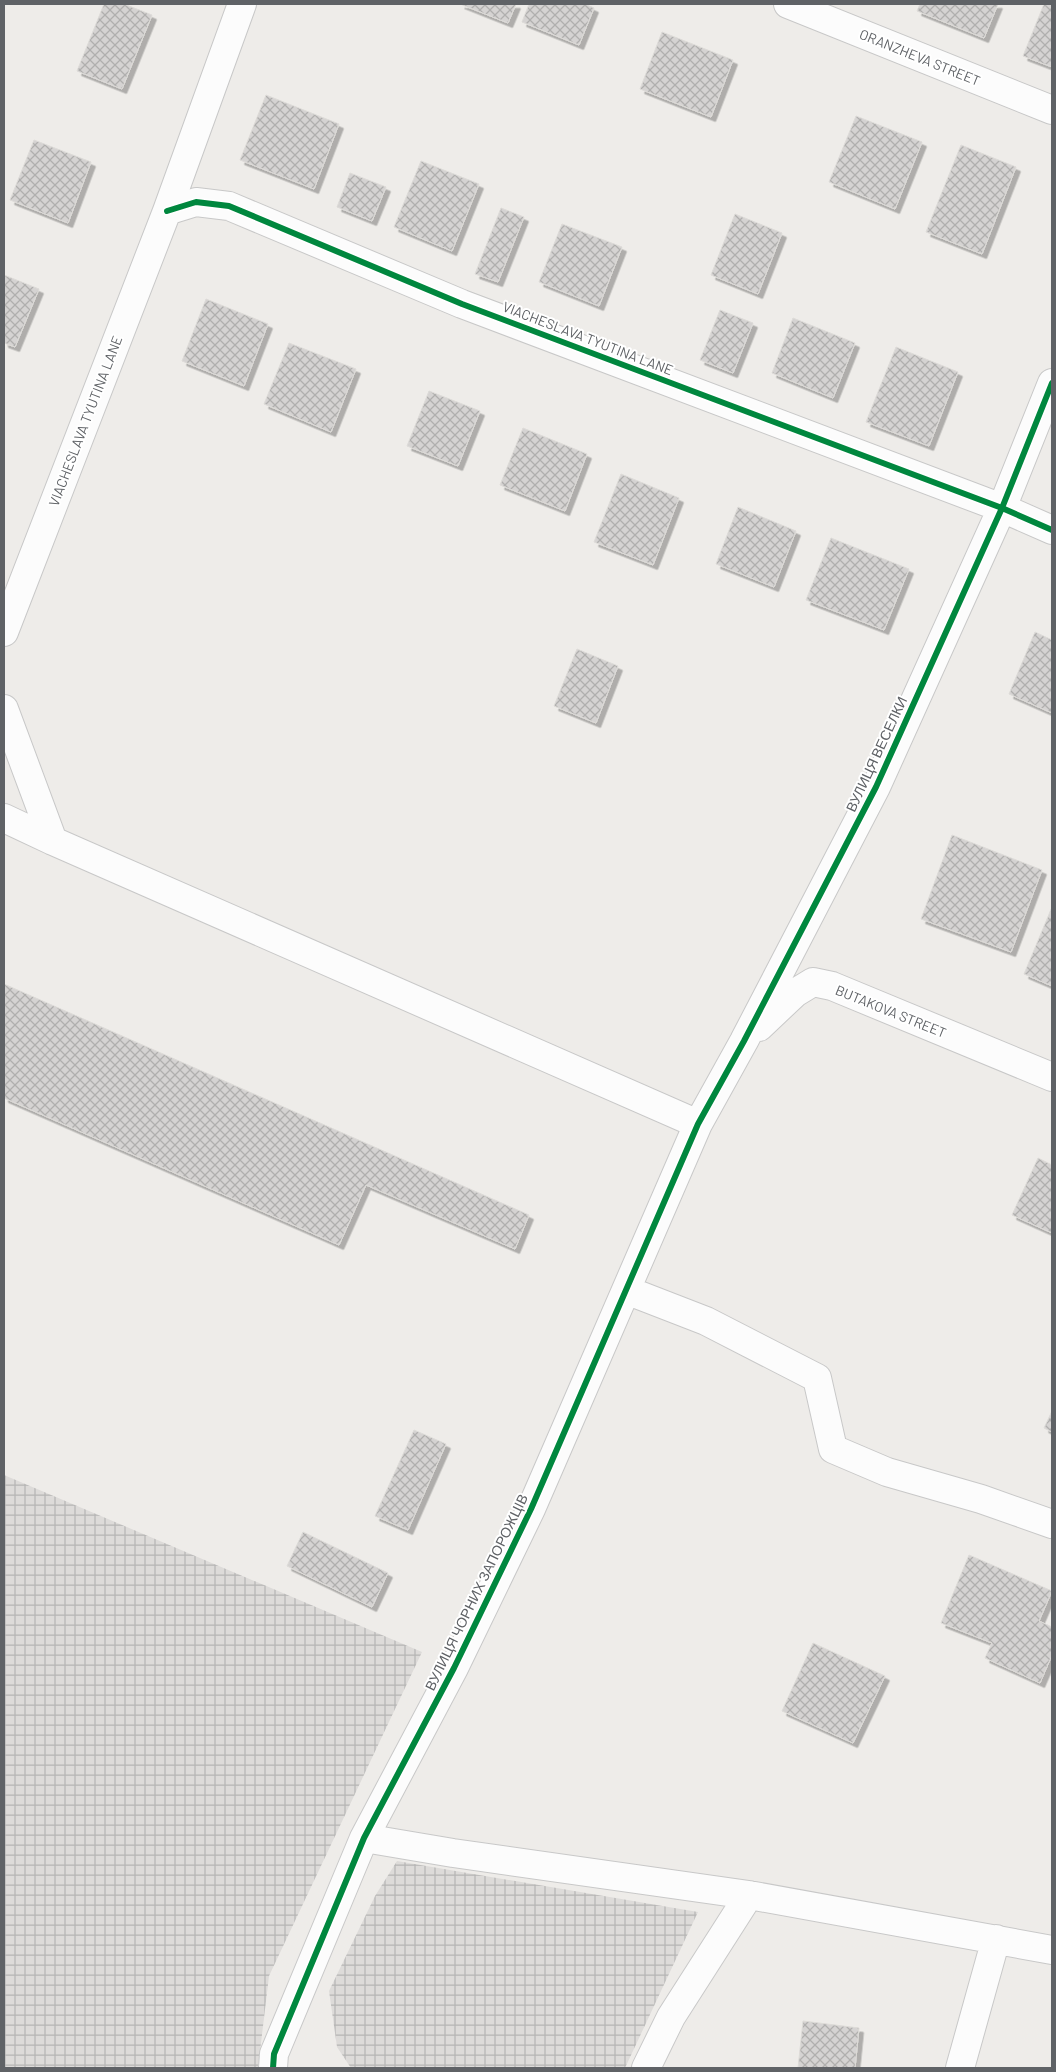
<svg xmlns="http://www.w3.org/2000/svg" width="1056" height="2072" viewBox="0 0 1056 2072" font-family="Barlow,sans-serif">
<defs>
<pattern id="industrial-grid" width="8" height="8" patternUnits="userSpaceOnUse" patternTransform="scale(1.25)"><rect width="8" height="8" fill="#dddbd9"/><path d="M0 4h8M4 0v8" fill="none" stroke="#b6b5b4"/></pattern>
<pattern id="building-cross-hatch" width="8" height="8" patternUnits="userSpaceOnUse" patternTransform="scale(1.25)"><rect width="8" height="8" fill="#d5d3d2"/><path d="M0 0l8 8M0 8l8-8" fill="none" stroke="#b0afae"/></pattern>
<filter id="shadow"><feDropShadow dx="4.5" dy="4.5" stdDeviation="0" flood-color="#0004"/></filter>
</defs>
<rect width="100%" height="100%" fill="#eeece9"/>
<path fill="url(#industrial-grid)" d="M4 1475 422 1652 269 1976 258 2068H4Z
M397 1861 698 1912 625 2068H351L337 2047 329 1991 375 1896Z"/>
<path fill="url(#building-cross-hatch)" stroke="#dddbd8" filter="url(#shadow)" d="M104 4H124L152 15 122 89 77 71Z
M460 4H516L508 23Z
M529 4H585L594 8 579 45 522 22Z
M920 4H998L984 38 917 11Z
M1044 4H1052V67L1023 56Z
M662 32 733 60 711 117 640 89Z
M266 95 339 124 314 189 240 160Z
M856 116 922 142 895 209 829 182Z
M34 140 91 162 68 223 10 200Z
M961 145 1016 167 982 254 926 232Z
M421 161 479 184 452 251 394 227Z
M350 173 386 187 372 221 337 207Z
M501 208 524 217 498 282 475 274Z
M735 214 782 233 758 294 711 275Z
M562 224 622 247 599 306 539 282Z
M4 275 39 289 15 347 4 343Z
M206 299 268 324 244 386 182 361Z
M720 310 753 323 733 373 700 360Z
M793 318 855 343 833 398 772 373Z
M289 343 356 369 331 432 264 404Z
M896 347 958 372 929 446 866 422Z
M429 391 480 411 458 466 407 446Z
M523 428 587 454 565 511 500 485Z
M621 474 679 498 653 565 594 542Z
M738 507 796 531 774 587 716 564Z
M831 538 909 569 884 630 806 600Z
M1035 632 1052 640V713L1009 694Z
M577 649 618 666 596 723 554 706Z
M952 835 1042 870 1011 952 921 919Z
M1052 907V986L1024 974Z
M4 984 529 1215 515 1249 366 1185 339 1245 4 1098Z
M1038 1158 1052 1165V1233L1012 1215Z
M1052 1411V1432L1044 1428Z
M414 1430 446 1444 408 1530 375 1516Z
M303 1532 388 1573 372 1607 287 1566Z
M969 1555 1052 1591 1039 1621 1052 1627V1655L1040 1683 985 1658 992 1643 941 1623Z
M813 1643 885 1676 853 1743 782 1711Z
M803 2021 859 2028 855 2068H798Z"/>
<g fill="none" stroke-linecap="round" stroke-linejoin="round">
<g stroke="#c8c8c8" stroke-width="30">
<path id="minor" d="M788 4 1052 110
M167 211 196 202 229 206 462 304 1002 508 1052 530
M4 632 167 211 242 4
M4 709 53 841
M4 818 53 841 698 1124
M759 1027 795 993 813 982 832 986 1052 1077
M626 1290 706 1321 817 1378 833 1449 887 1472 981 1499 1052 1524
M364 1838 453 1853 749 1895 1052 1950
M273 2068 274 2054 364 1838 454 1668 531 1509 698 1124 744 1041 876 787 1002 508 1052 383
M646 2068 671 2017 749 1895
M960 2068 996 1939"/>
</g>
<use href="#minor" stroke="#fcfcfc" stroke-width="28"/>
<g stroke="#fff" stroke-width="9">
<path id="cycleway" d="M167 211 196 202 229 206 462 304 1002 508 1052 530
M273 2068 274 2054 364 1838 454 1668 531 1509 698 1124 744 1041 876 787 1002 508 1052 383"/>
</g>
<use href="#cycleway" stroke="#00873e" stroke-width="6"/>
</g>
<g text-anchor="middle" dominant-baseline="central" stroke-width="4" stroke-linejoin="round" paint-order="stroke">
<g font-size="14" fill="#5f6266" stroke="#fff">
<text transform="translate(920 57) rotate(22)">ORANZHEVA STREET</text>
<text transform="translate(588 338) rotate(21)">VIACHESLAVA TYUTINA LANE</text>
<text transform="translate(85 421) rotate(-69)">VIACHESLAVA TYUTINA LANE</text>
<text transform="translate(876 754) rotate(-65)">ВУЛИЦЯ ВЕСЕЛКИ</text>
<text transform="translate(891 1011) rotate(22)">BUTAKOVA STREET</text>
<text transform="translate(476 1592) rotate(-64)">ВУЛИЦЯ ЧОРНИХ ЗАПОРОЖЦІВ</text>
</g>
</g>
<rect width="1056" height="2072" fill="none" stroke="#5f6266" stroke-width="10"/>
</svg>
